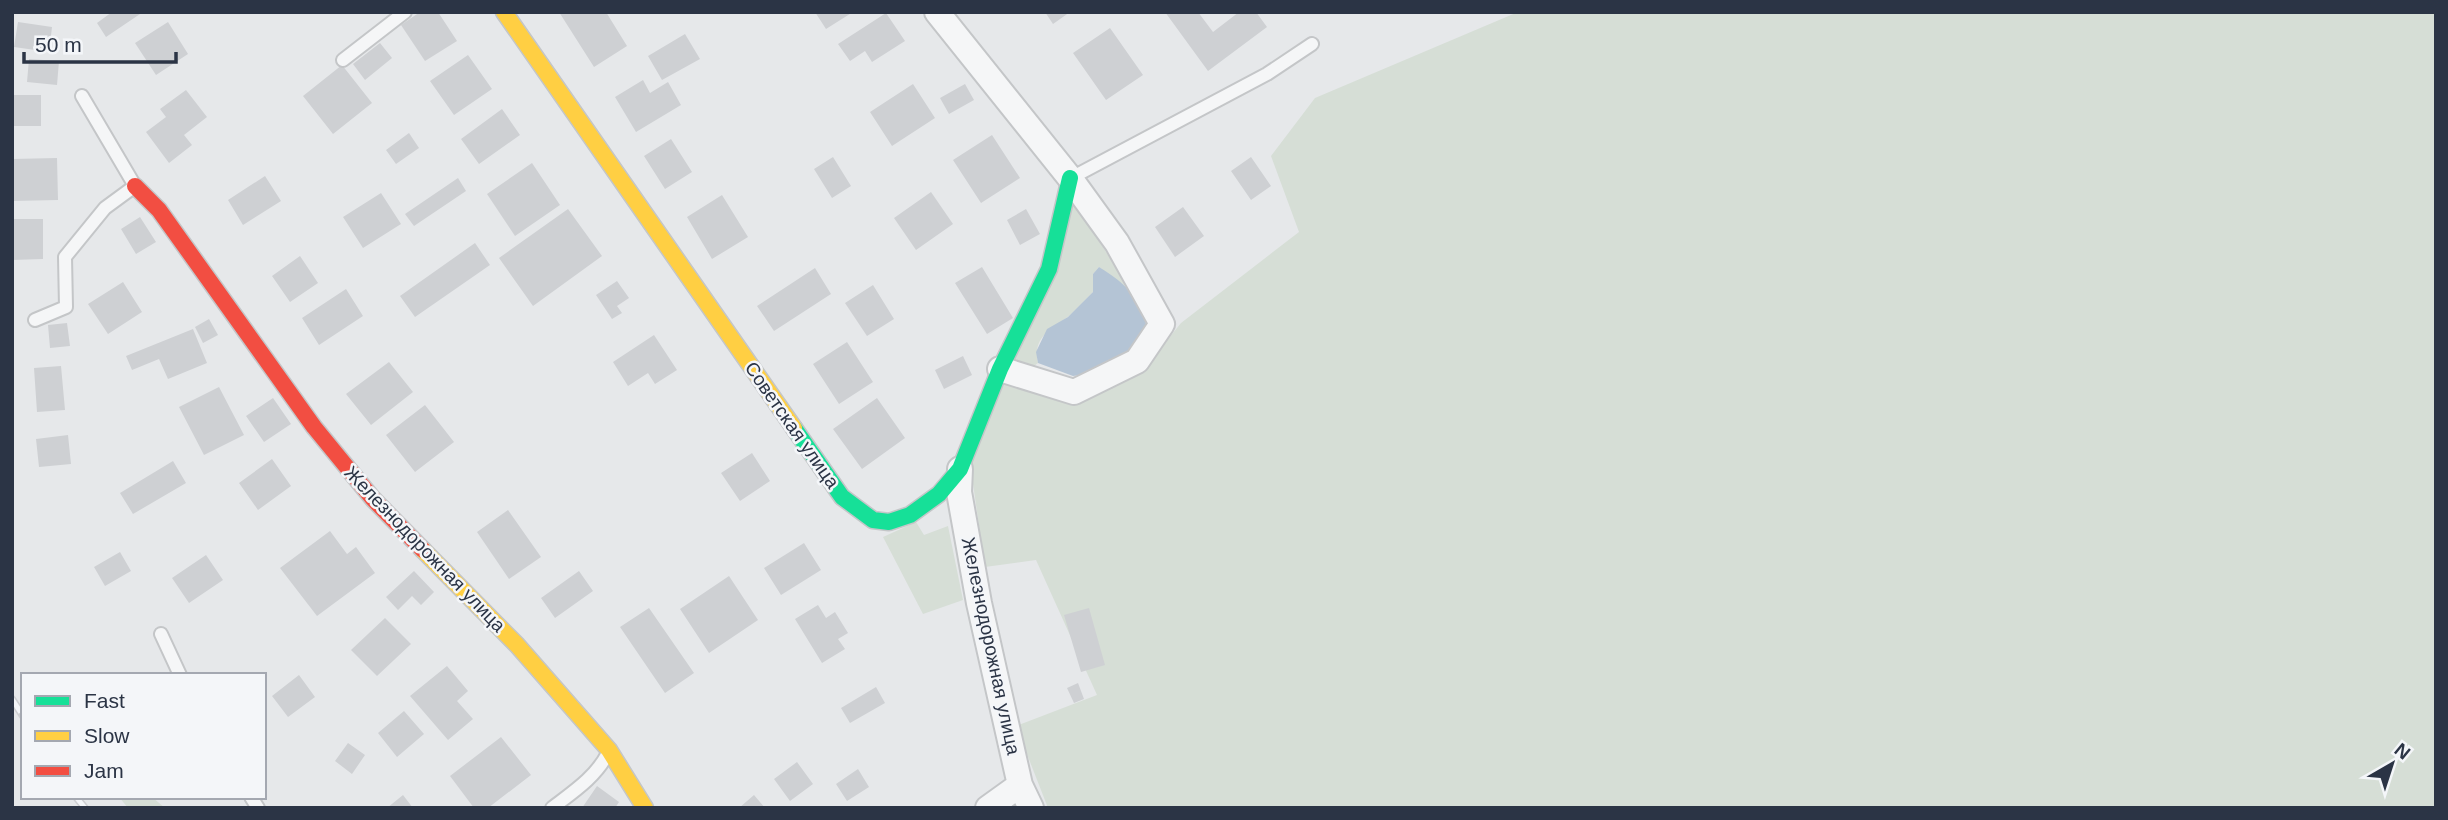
<svg xmlns="http://www.w3.org/2000/svg" width="2448" height="820" font-family="Arial,sans-serif">
<rect width="100%" height="100%" fill="#e6e8ea"/>
<path fill="#d6ded6" d="M1518,12h918v796h-1388l-32,-82 81,-31 -61,-135 -51,7 -15,-104 34,-79 67,21 72,-35 38,-47 118,-91 -28,-76 44,-58z
M1070,195l60,95 -31,-23 -6,7v18c-8,8 -16,17 -24,24 -17,13 -37,20 -31,47l-8,6 -17,-7z
M916,522l8,13 24,-9 15,74 -40,14 -40,-77z
M119,797h33l13,11h-37z"/>
<path fill="#b4c4d5" d="M1099,267c28,17 45,34 49,68l-46,37 -29,4 -35,-13 -2,-11 11,-23 21,-12 25,-25v-18z"/>
<path fill="#ced0d3" d="M112,12h31l-37,25 -9,-14z
M420,12h18l19,29 -32,20 -24,-36z
M559,12h47l21,34 -33,21z
M815,12h38l-27,17z
M1045,12h25l-17,12z
M1165,12h33l15,20 26,-20h17l11,15 -59,44z
M886,13l19,28 -33,21 -7,-11 -15,10 -12,-17z
M18,22l34,5 -3,25 -35,-5z
M168,22l20,32 -32,21 -21,-32z
M1110,28l33,47 -37,25 -33,-47z
M685,34l15,25 -38,21 -14,-24z
M380,43l12,15 -27,22 -12,-16z
M468,55l24,34 -38,26 -24,-34z
M29,59l30,2 -2,24 -30,-3z
M342,65l30,38 -39,31 -30,-38z
M643,80l7,13 18,-11 13,23 -45,27 -21,-35z
M913,84l22,34 -43,28 -22,-34z
M965,84l9,16 -25,14 -9,-16z
M186,90l21,27 -23,18 8,10 -23,18 -23,-31 20,-15 -6,-8z
M12,95h29v31h-29z
M502,109l18,26 -41,29 -18,-25z
M409,133l10,15 -23,16 -10,-14z
M992,135l28,43 -39,25 -28,-43z
M671,139l21,33 -27,17 -21,-33z
M833,157l18,29 -19,12 -18,-29z
M1251,157l20,29 -20,14 -20,-29z
M57,158l1,42 -46,1v-42z
M532,163l28,42 -45,31 -28,-42z
M265,176l16,25 -38,24 -15,-25z
M458,178l8,13 -52,35 -9,-12z
M931,192l22,32 -37,26 -22,-32z
M381,193l20,31 -38,24 -20,-31z
M722,195l26,42 -36,22 -25,-42z
M1183,207l21,29 -29,21 -20,-30z
M568,209l34,47 -69,50 -34,-48z
M1026,209l14,25 -20,11 -13,-25z
M140,217l16,25 -20,12 -15,-25z
M12,219h31v40l-31,1z
M475,243l15,22 -75,52 -15,-21z
M300,256l18,27 -28,19 -18,-26z
M982,267l31,51 -26,16 -32,-51z
M815,268l16,26 -57,37 -17,-25z
M617,281l12,17 -12,8 5,7 -10,6 -16,-24z
M123,282l19,30 -34,22 -20,-30z
M873,285l21,34 -27,17 -22,-33z
M346,289l17,27 -44,29 -17,-27z
M209,319l9,16 -15,8 -8,-16z
M67,323l3,23 -20,2 -2,-23z
M193,329l14,34 -39,16 -9,-20 -27,11 -6,-14z
M654,335l23,35 -22,14 -7,-11 -20,13 -15,-24z
M847,342l26,40 -34,22 -26,-40z
M963,356l9,19 -28,14 -9,-19z
M389,362l24,30 -42,33 -25,-31z
M61,366l4,44 -28,2 -3,-44z
M219,387l25,48 -40,20 -25,-48z
M273,398l18,26 -27,18 -18,-26z
M877,398l28,40 -43,31 -29,-40z
M425,405l29,37 -39,30 -29,-37z
M68,435l3,29 -32,3 -3,-28z
M752,453l18,28 -30,20 -19,-28z
M272,459l19,27 -33,24 -19,-27z
M173,461l13,22 -53,31 -13,-21z
M508,510l33,47 -32,22 -32,-47z
M330,531l17,23 9,-7 19,26 -58,43 -37,-48z
M804,543l17,27 -40,25 -17,-27z
M120,552l11,19 -26,15 -11,-19z
M206,555l17,25 -34,23 -17,-25z
M414,571l20,21 -13,13 -9,-9 -14,14 -12,-13z
M579,571l14,20 -38,27 -14,-20z
M729,576l29,44 -49,33 -29,-44z
M818,605l8,13 9,-6 13,21 -10,6 7,10 -23,14 -27,-44z
M649,608l45,65 -29,20 -45,-66z
M1089,608l16,57 -24,7 -17,-57z
M385,618l26,26 -34,32 -26,-26z
M447,666l21,25 -11,10 16,18 -25,21 -38,-44z
M299,675l16,22 -27,20 -16,-21z
M1078,683l6,16 -10,4 -7,-15z
M876,687l9,16 -35,20 -9,-15z
M404,711l20,23 -27,23 -19,-24z
M501,737l30,38 -43,33h-14l-24,-32z
M348,743l17,12 -13,19 -17,-13z
M797,762l16,22 -23,17 -16,-22z
M858,769l11,18 -22,14 -11,-17z
M597,786l22,16 -4,6h-33z
M403,795l10,13h-26z
M754,795l11,13h-26z"/>
<g fill="none" stroke-linecap="round" stroke-linejoin="round">
<defs>
<path id="lane" d="M343,60l62,-48
M1071,178l196,-104 45,-30
M35,320l31,-13 -1,-50 40,-49 30,-22 -53,-90
M161,634l19,41
M251,797l7,11
M552,808c21,-16 44,-31 56,-55"/>
<path id="street" d="M937,12l133,166 47,65 45,81 -25,37 -63,31 -74,-23
M960,469l-1,23 20,111 41,182 -32,23
M1020,785l11,23"/>
<path id="fast" d="M794,428l48,69 31,23 16,2 21,-7 29,-21 21,-25 40,-100 49,-100 21,-91"/>
<path id="slow" d="M504,12l290,416
M423,550l94,95 92,105 36,58"/>
<path id="jam" d="M135,186l24,24 155,217 59,72 50,51"/>
</defs>
<use href="#lane" stroke="#c4c6c8" stroke-width="16"/>
<use href="#street" stroke="#c4c6c8" stroke-width="28"/>
<use href="#fast" stroke="#c4c6c8" stroke-width="19"/>
<use href="#slow" stroke="#c4c6c8" stroke-width="19"/>
<use href="#jam" stroke="#c4c6c8" stroke-width="19"/>
<use href="#lane" stroke="#f5f6f7" stroke-width="12"/>
<use href="#street" stroke="#f5f6f7" stroke-width="24"/>
<use href="#fast" stroke="#16e098" stroke-width="16"/>
<use href="#slow" stroke="#ffcf43" stroke-width="16"/>
<use href="#jam" stroke="#f24e42" stroke-width="16"/>
<defs>
<path id="rail" d="M12,699l11,17
M76,797l9,11"/>
</defs>
<use href="#rail" stroke="#cecfd2" stroke-width="8"/>
<use href="#rail" stroke="#f4f6f9" stroke-width="5" stroke-dasharray="16" stroke-linecap="butt"/>
</g>
<g text-anchor="middle" dominant-baseline="central" stroke-width="5" stroke-linejoin="round" paint-order="stroke">
<g font-size="19" fill="#2b3445" stroke="#f4f6f9">
<text transform="translate(792 425) rotate(55)">Советская улица</text>
<text transform="translate(425 549) rotate(46)">Железнодорожная улица</text>
<text transform="translate(991 646) rotate(78)">Железнодорожная улица</text>
</g>
</g>
<rect width="2448" height="820" fill="none" stroke="#2b3445" stroke-width="28"/>
<rect x="21" y="673" width="245" height="126" fill="#f4f6f9" stroke="#a4a8b1" stroke-width="2"/>
<rect x="35" y="696" width="35" height="10" fill="#16e098" stroke="#a4a8b1" stroke-width="2"/>
<text x="84" y="708" font-size="21" fill="#2b3445">Fast</text>
<rect x="35" y="731" width="35" height="10" fill="#ffcf43" stroke="#a4a8b1" stroke-width="2"/>
<text x="84" y="743" font-size="21" fill="#2b3445">Slow</text>
<rect x="35" y="766" width="35" height="10" fill="#f24e42" stroke="#a4a8b1" stroke-width="2"/>
<text x="84" y="778" font-size="21" fill="#2b3445">Jam</text>
<g transform="translate(2392 764) rotate(39)" stroke="#f4f6f9" stroke-width="5" paint-order="stroke">
<path d="M0-5L12 26L0 18L-12 26Z" fill="#2b3445"/>
<text y="-10" font-size="19" font-weight="bold" text-anchor="middle" fill="#2b3445">N</text>
</g>
<path d="M24 52v10h152v-10" fill="none" stroke="#2b3445" stroke-width="3.5"/>
<text x="35" y="52" font-size="21" fill="#2b3445" stroke="#f4f6f9" stroke-width="5" paint-order="stroke">50 m</text>
</svg>
